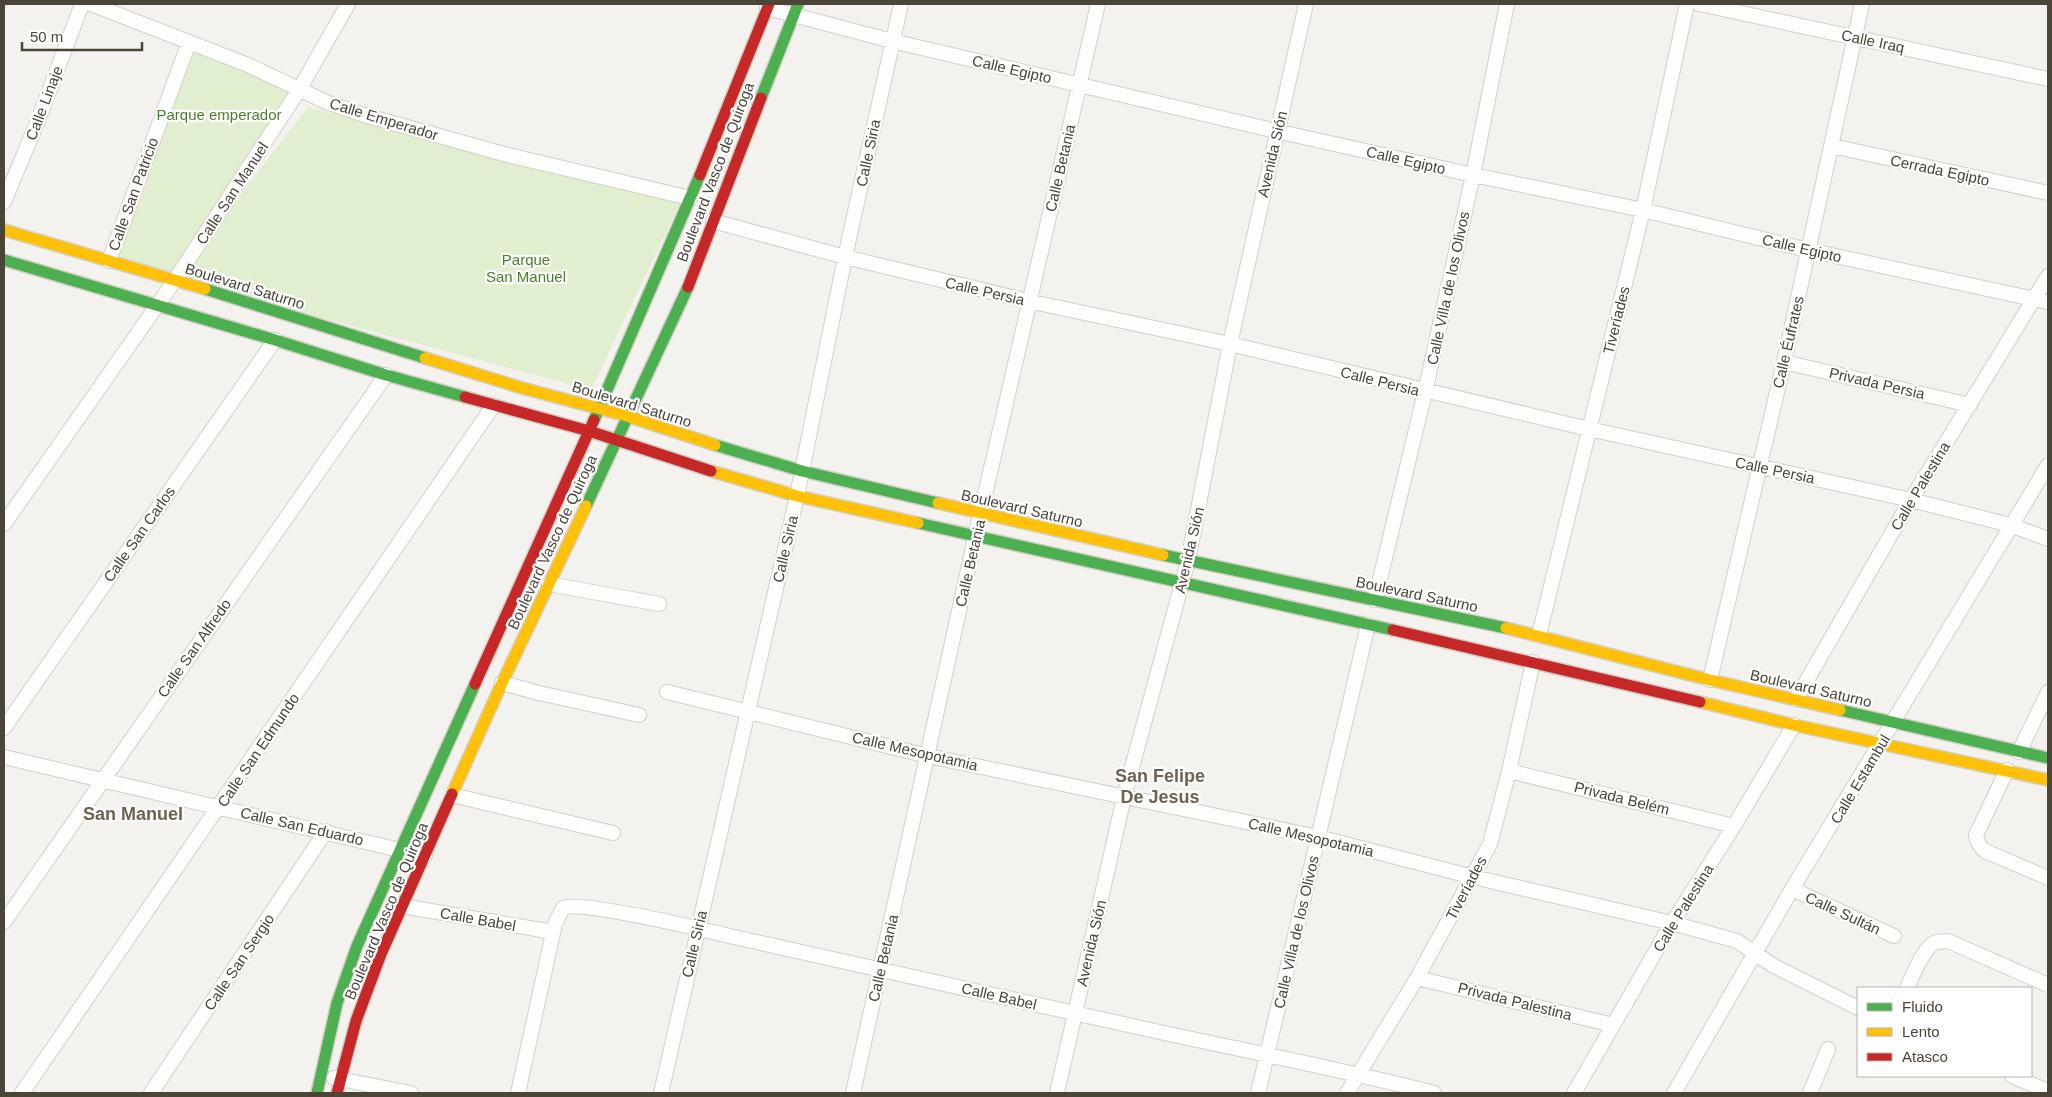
<svg xmlns="http://www.w3.org/2000/svg" width="2052" height="1097" font-family="Helvetica,sans-serif">
<rect width="100%" height="100%" fill="#f4f2ee"/>
<path fill="#e1eecf" d="M189,42l110,48 -119,183 128,-166 373,94 -90,189 -482,-129z"/>
<g fill="none" stroke-linecap="round" stroke-linejoin="round">
<defs>
<path id="street" d="M91,4l157,61 78,37 38,13 140,39 186,44
M1699,4l349,75
M767,8l125,33 384,90 197,44 170,35 165,40 240,52
M1832,146l216,47
M4,202l33,-79 45,-119
M713,221l132,36 183,44 202,43 359,85 322,71 99,25 38,14
M109,261l80,-219
M1784,362l186,43
M4,524l171,-244 124,-190 49,-86
M549,584l110,20
M1375,600l50,-208 48,-217 34,-171
M1539,635l104,-425 44,-206
M1710,680l74,-318 78,-358
M502,683l37,10 100,22
M667,692l261,64 390,81 155,40 199,46 65,18 37,25 84,42
M1796,699l115,-199 137,-224
M4,728l271,-388
M2019,752l29,-60
M4,757l421,99
M2007,770l-31,65c1,7 3,11 9,16l63,27
M1509,771l225,55
M452,795l161,38
M1792,889l102,47
M402,906l151,26
M4,922l382,-547
M1417,978l196,47
M1907,988c6,-12 16,-41 29,-46 3,-1 8,0 12,-1l100,44
M2012,1076l36,15
M334,1078l77,15
M22,1093l471,-687
M151,1093l175,-262
M518,1093l37,-169 8,-16c15,-9 146,23 171,29 131,29 262,59 394,88 102,23 205,42 306,68
M661,1093l136,-597 48,-239 56,-253
M853,1093l122,-555 123,-534
M1057,1093l67,-296 64,-236 42,-217 76,-340
M1258,1093l110,-468
M1347,1093l70,-115 73,-134 19,-73 24,-109
M1574,1093l98,-170 62,-97 60,-101
M1674,1093l118,-204 256,-424
M1810,1093l18,-44"/>
<path id="fast" d="M761,98l37,-94
M4,260l271,80 111,35 79,22
M205,289l220,69
M594,420l106,-245
M715,445l87,26 136,32
M586,506l102,-219
M918,523l475,107
M1163,555l343,73
M1840,710l208,48
M317,1093l20,-90 20,-57 118,-262"/>
<path id="slow" d="M4,230l201,59
M425,358l97,30 105,28 88,29
M711,471l86,25 121,27
M938,503l225,52
M1506,628l204,52 130,30
M1700,702l94,23 254,55
M452,794l50,-111 84,-177"/>
<path id="jam" d="M700,175l69,-171
M688,287l73,-189
M465,397l124,34 122,40
M1393,630l307,72
M475,684l119,-264
M337,1093l19,-72 25,-67 71,-160"/>
</defs>
<use href="#street" stroke="#d2d0cb" stroke-width="16"/>
<use href="#fast" stroke="#d3cfc5" stroke-width="14"/>
<use href="#slow" stroke="#d3cfc5" stroke-width="14"/>
<use href="#jam" stroke="#d3cfc5" stroke-width="14"/>
<use href="#street" stroke="#fdfdfc" stroke-width="14"/>
<use href="#fast" stroke="#4caf50" stroke-width="11"/>
<use href="#slow" stroke="#ffc107" stroke-width="11"/>
<use href="#jam" stroke="#c62828" stroke-width="11"/>
</g>
<g text-anchor="middle" dominant-baseline="central" stroke-width="4.5" stroke-linejoin="round" paint-order="stroke">
<g font-size="15" fill="#4b4439" stroke="#fff">
<text transform="translate(1873 41) rotate(12)">Calle Iraq</text>
<text transform="translate(1012 69) rotate(13)">Calle Egipto</text>
<text transform="translate(44 103) rotate(-69)">Calle Linaje</text>
<text transform="translate(384 119) rotate(17)">Calle Emperador</text>
<text transform="translate(868 153) rotate(-78)">Calle Siria</text>
<text transform="translate(1272 154) rotate(-77)">Avenida Sión</text>
<text transform="translate(1406 160) rotate(13)">Calle Egipto</text>
<text transform="translate(1060 168) rotate(-77)">Calle Betania</text>
<text transform="translate(1940 170) rotate(12)">Cerrada Egipto</text>
<text transform="translate(715 172) rotate(-69)">Boulevard Vasco de Quiroga</text>
<text transform="translate(232 193) rotate(-57)">Calle San Manuel</text>
<text transform="translate(133 194) rotate(-70)">Calle San Patricio</text>
<text transform="translate(1802 248) rotate(13)">Calle Egipto</text>
<text transform="translate(245 286) rotate(17)">Boulevard Saturno</text>
<text transform="translate(1448 288) rotate(-78)">Calle Villa de los Olivos</text>
<text transform="translate(985 291) rotate(13)">Calle Persia</text>
<text transform="translate(1616 320) rotate(-76)">Tiveríades</text>
<text transform="translate(1788 342) rotate(-77)">Calle Éufrates</text>
<text transform="translate(1380 381) rotate(14)">Calle Persia</text>
<text transform="translate(1877 383) rotate(13)">Privada Persia</text>
<text transform="translate(632 404) rotate(17)">Boulevard Saturno</text>
<text transform="translate(1775 470) rotate(12)">Calle Persia</text>
<text transform="translate(1920 486) rotate(-59)">Calle Palestina</text>
<text transform="translate(1022 508) rotate(13)">Boulevard Saturno</text>
<text transform="translate(139 534) rotate(-55)">Calle San Carlos</text>
<text transform="translate(552 542) rotate(-65)">Boulevard Vasco de Quiroga</text>
<text transform="translate(785 549) rotate(-77)">Calle Siria</text>
<text transform="translate(1189 550) rotate(-77)">Avenida Sión</text>
<text transform="translate(970 563) rotate(-77)">Calle Betania</text>
<text transform="translate(1417 594) rotate(12)">Boulevard Saturno</text>
<text transform="translate(194 648) rotate(-55)">Calle San Alfredo</text>
<text transform="translate(1811 688) rotate(13)">Boulevard Saturno</text>
<text transform="translate(258 750) rotate(-56)">Calle San Edmundo</text>
<text transform="translate(915 751) rotate(13)">Calle Mesopotamia</text>
<text transform="translate(1860 779) rotate(-59)">Calle Estambul</text>
<text transform="translate(1622 798) rotate(14)">Privada Belém</text>
<text transform="translate(302 826) rotate(13)">Calle San Eduardo</text>
<text transform="translate(1311 837) rotate(13)">Calle Mesopotamia</text>
<text transform="translate(1466 888) rotate(-62)">Tiveríades</text>
<text transform="translate(1683 908) rotate(-58)">Calle Palestina</text>
<text transform="translate(386 911) rotate(-67)">Boulevard Vasco de Quiroga</text>
<text transform="translate(1843 913) rotate(25)">Calle Sultán</text>
<text transform="translate(478 919) rotate(10)">Calle Babel</text>
<text transform="translate(1296 932) rotate(-77)">Calle Villa de los Olivos</text>
<text transform="translate(1091 943) rotate(-77)">Avenida Sión</text>
<text transform="translate(694 944) rotate(-77)">Calle Siria</text>
<text transform="translate(883 958) rotate(-77)">Calle Betania</text>
<text transform="translate(239 962) rotate(-56)">Calle San Sergio</text>
<text transform="translate(999 996) rotate(13)">Calle Babel</text>
<text transform="translate(1515 1001) rotate(14)">Privada Palestina</text>
</g>
<g font-size="15" fill="#4a7f2a" stroke="#fff">
<text x="219" y="114">Parque emperador</text>
<text x="526" y="259">Parque<tspan x="526" dy="17">San Manuel</tspan></text>
</g>
<g font-size="18" font-weight="bold" fill="#6e6250" stroke="#fff">
<text x="1160" y="776">San Felipe<tspan x="1160" dy="21">De Jesus</tspan></text>
<text x="133" y="814">San Manuel</text>
</g>
</g>
<rect width="2052" height="1097" fill="none" stroke="#4b4439" stroke-width="10"/>
<rect x="1857" y="987" width="175" height="90" fill="#ffffff" stroke="#b7b4b0"/>
<rect x="1867" y="1003" width="25" height="8" fill="#4caf50" stroke="#b7b4b0"/>
<text x="1902" y="1012" font-size="15" fill="#4b4439">Fluido</text>
<rect x="1867" y="1028" width="25" height="8" fill="#ffc107" stroke="#b7b4b0"/>
<text x="1902" y="1037" font-size="15" fill="#4b4439">Lento</text>
<rect x="1867" y="1053" width="25" height="8" fill="#c62828" stroke="#b7b4b0"/>
<text x="1902" y="1062" font-size="15" fill="#4b4439">Atasco</text>
<path d="M22 42v8h120v-8" fill="none" stroke="#4b4439" stroke-width="2.5"/>
<text x="30" y="42" font-size="15" fill="#4b4439" stroke="#ffffff" stroke-width="4" paint-order="stroke">50 m</text>
</svg>
